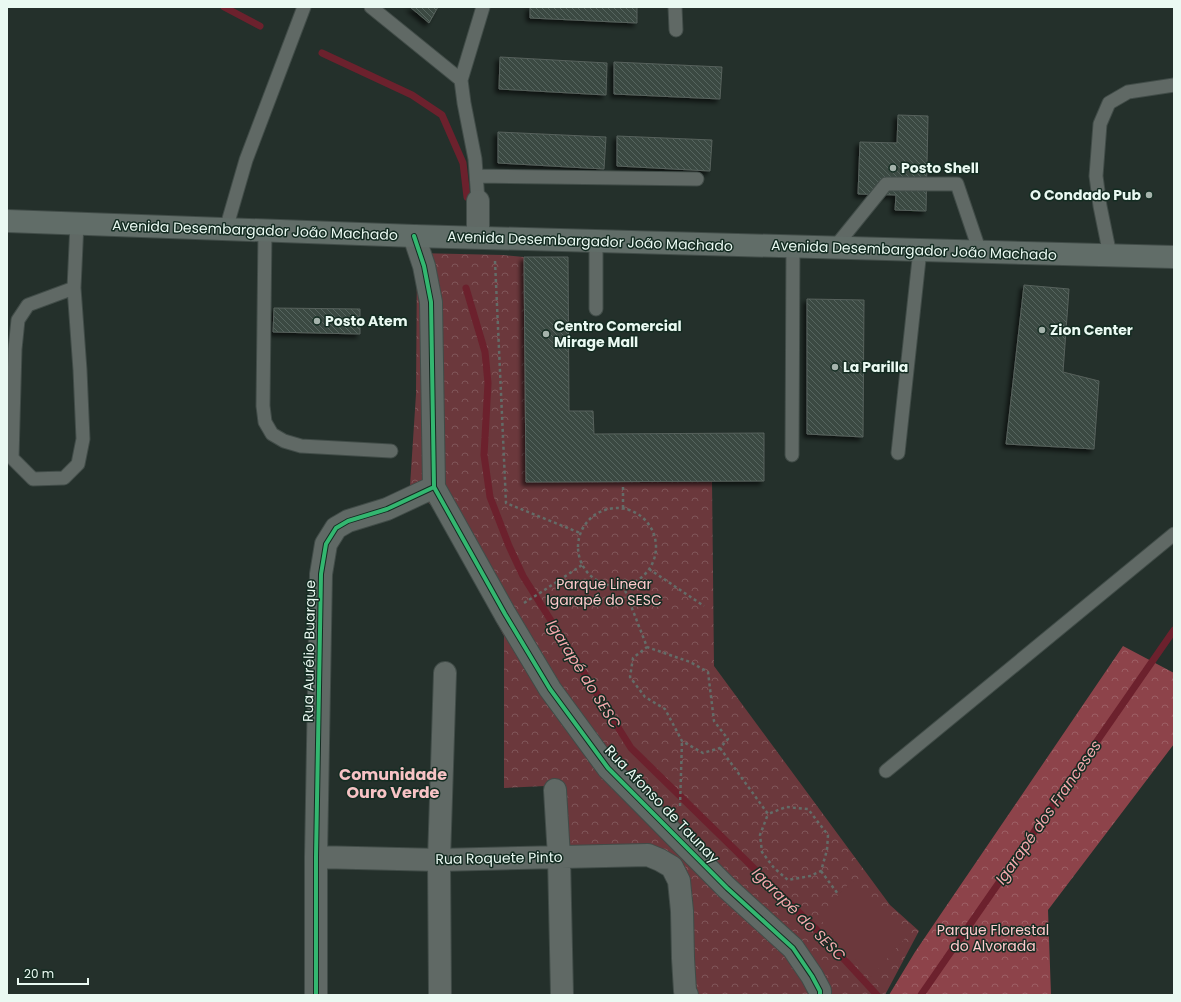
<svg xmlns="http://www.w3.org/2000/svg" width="1181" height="1002" font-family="Poppins,sans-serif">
<defs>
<pattern id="forest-crowns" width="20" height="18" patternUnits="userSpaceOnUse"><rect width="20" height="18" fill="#8d434a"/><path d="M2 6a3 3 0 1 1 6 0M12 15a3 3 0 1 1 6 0" fill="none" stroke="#9d5f65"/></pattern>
<pattern id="park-crowns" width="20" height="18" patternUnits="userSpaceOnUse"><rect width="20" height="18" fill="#6b383c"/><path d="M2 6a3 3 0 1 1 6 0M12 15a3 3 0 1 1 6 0" fill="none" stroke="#805659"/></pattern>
<pattern id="building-back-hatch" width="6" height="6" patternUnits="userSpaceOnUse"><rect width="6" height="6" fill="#3a4a43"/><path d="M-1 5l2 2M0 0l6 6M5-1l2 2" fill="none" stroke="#57655f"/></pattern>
<filter id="shadow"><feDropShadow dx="-3.5" dy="3.5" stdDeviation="2" flood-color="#0009"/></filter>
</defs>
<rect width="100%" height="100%" fill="#24302b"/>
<path fill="url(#forest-crowns)" d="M1123,646l51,27v71l-126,166 3,85h-162l26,-43z"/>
<path fill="url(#park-crowns)" d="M417,253l86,2 21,2 2,225 186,-1 2,185 176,239 29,26 -34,64h-209l-6,-113 -8,-19 -111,-13 -6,-64 -41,2v-152l-70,-128 -24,-22 6,-92z"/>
<path fill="#6b383c" d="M852,880l55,56 -36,41 -53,-60z"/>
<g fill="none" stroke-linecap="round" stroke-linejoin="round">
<path stroke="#6c212d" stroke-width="7" d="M224,7l36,19
M322,53l90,42 30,20 21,48 4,34
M466,288l19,64 3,31 -4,72 6,42 19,49 14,30 108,172 186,182 60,65
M921,995l253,-365"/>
</g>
<path fill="url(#building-back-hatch)" stroke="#57615c" filter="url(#shadow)" d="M410,7h28l-9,16z
M530,7h107v16l-107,-5z
M500,57l107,6 -1,32 -107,-6z
M614,62l108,5 -2,32 -106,-5z
M898,115l30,1 -2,95 -31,-1 1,-15 -38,-1 2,-52 37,1z
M498,132l108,5 -2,32 -106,-6z
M617,136l95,4 -2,31 -93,-5z
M524,257h44l1,154h24l1,23 170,-1v48l-238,1z
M1024,285l45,4 -6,83 36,9 -5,68 -88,-5z
M807,299l57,1 -1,137 -56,-3z
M274,308l86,1v25l-87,-2z"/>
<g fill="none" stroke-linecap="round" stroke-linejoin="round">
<defs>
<path id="lane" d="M371,7l90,73
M675,7l1,23
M477,176l220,3
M478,201l-3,-42 -11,-56 -3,-23 22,-73
M226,229l20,-69 58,-153
M265,230l-2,176 2,16 7,12 12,7 17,5 90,5
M835,247l51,-63h71l23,68
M1110,255l-10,-49 -4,-30 4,-52 9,-21 19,-11 46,-7
M74,288l-46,17 -10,15 -3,29 -3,109 21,21 31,-1 14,-14 5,-25 -3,-69 -6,-82 3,-65
M596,309v-68
M898,453l22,-203
M792,455l1,-209
M886,771l288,-237"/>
<path id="street" d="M414,236l10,30 7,36 3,185 71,127 45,75 58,79 119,120 66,60 19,28 8,15v4
M478,237v-36
M555,790l4,67 3,138
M316,857l123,3 209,-5 12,5 12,7 7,14 3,30 1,47 2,33 2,4
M316,995v-138l5,-283 5,-30 10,-16 12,-7 39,-12 47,-22
M440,995l-1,-135 6,-187"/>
<path id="secondary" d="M7,221l407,15 760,21"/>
</defs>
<use href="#lane" stroke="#414c48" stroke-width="15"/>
<use href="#street" stroke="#414c48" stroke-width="24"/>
<use href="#secondary" stroke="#414c48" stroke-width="24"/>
<path stroke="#636c68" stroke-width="2.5" stroke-dasharray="3 3" stroke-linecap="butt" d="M495,261l11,242 74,30
M623,508v-21
M578 547a39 39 0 1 1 78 0a39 39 0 1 1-78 0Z
M649,569l55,37
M623,585l24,62 43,15 18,10 6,49 14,18 -8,9 -17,5 -21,-12 -17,-32 -20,-12 -15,-20 3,-19 14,-11
M524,603l19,-12 39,-26
M720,748l48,66 -8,21 2,17 12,16 14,12 22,-4 11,-5 6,-21 1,-15 -20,-26 -22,-2 -18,7
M680,806l2,-65
M821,871l17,23"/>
<use href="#lane" stroke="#606965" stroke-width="13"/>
<use href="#street" stroke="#606965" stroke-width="22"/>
<use href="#secondary" stroke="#616d68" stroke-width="22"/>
<defs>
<path id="cycleway" d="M414,236l10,30 7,36 3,185 71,127 45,75 58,79 119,120 66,60 19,28 8,15v4
M316,995v-138l5,-283 5,-30 10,-16 12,-7 39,-12 47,-22"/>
</defs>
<use href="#cycleway" stroke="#142c22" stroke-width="6"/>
<use href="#cycleway" stroke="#33b770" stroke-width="4"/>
</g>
<g fill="#a5b3ac" stroke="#142c22" stroke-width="1.5">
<circle cx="893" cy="168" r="4"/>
<circle cx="1149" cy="195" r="4"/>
<circle cx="317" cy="321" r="4"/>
<circle cx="1042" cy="330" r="4"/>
<circle cx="546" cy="334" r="4"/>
<circle cx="835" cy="367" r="4"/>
</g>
<g text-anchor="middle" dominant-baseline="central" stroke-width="3" stroke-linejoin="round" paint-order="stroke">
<g font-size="14" font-weight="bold" fill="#eaf9f2" stroke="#142c22" text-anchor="start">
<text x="901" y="168">Posto Shell</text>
<text x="1141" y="195" text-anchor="end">O Condado Pub</text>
<text x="325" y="321">Posto Atem</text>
<text x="554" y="326">Centro Comercial<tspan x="554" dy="16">Mirage Mall</tspan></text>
<text x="1050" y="330">Zion Center</text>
<text x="843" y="367">La Parilla</text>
</g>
<g font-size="14" fill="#eaf9f2" stroke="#142c22">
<text transform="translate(255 230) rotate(2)">Avenida Desembargador João Machado</text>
<text transform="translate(590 241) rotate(2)">Avenida Desembargador João Machado</text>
<text transform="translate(914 250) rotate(2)">Avenida Desembargador João Machado</text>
<text transform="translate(309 651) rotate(-89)">Rua Aurélio Buarque</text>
<text transform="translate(662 804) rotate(46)">Rua Afonso de Taunay</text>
<text transform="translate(499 858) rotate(-1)">Rua Roquete Pinto</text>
</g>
<g font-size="14" fill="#fecacc" stroke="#142c22">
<text x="604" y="584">Parque Linear<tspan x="604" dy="16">Igarapé do SESC</tspan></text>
<text x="993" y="930">Parque Florestal<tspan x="993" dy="16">do Alvorada</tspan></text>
</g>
<g font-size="15" font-style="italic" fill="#f2a8ac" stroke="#142c22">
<text transform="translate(584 674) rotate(58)">Igarapé do SESC</text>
<text transform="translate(1048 812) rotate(-55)">Igarapé dos Franceses</text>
<text transform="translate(799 914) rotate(45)">Igarapé do SESC</text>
</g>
<g font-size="16" font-weight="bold" fill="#f7c3c5" stroke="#142c22">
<text x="393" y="774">Comunidade<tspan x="393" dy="18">Ouro Verde</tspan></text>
</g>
</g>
<rect width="1181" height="1002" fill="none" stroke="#eaf9f2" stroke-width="16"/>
<path d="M18 978v6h70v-6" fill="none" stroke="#eaf9f2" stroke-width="2"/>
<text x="24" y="978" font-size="12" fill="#eaf9f2" stroke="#142c22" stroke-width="3" paint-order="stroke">20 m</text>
</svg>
